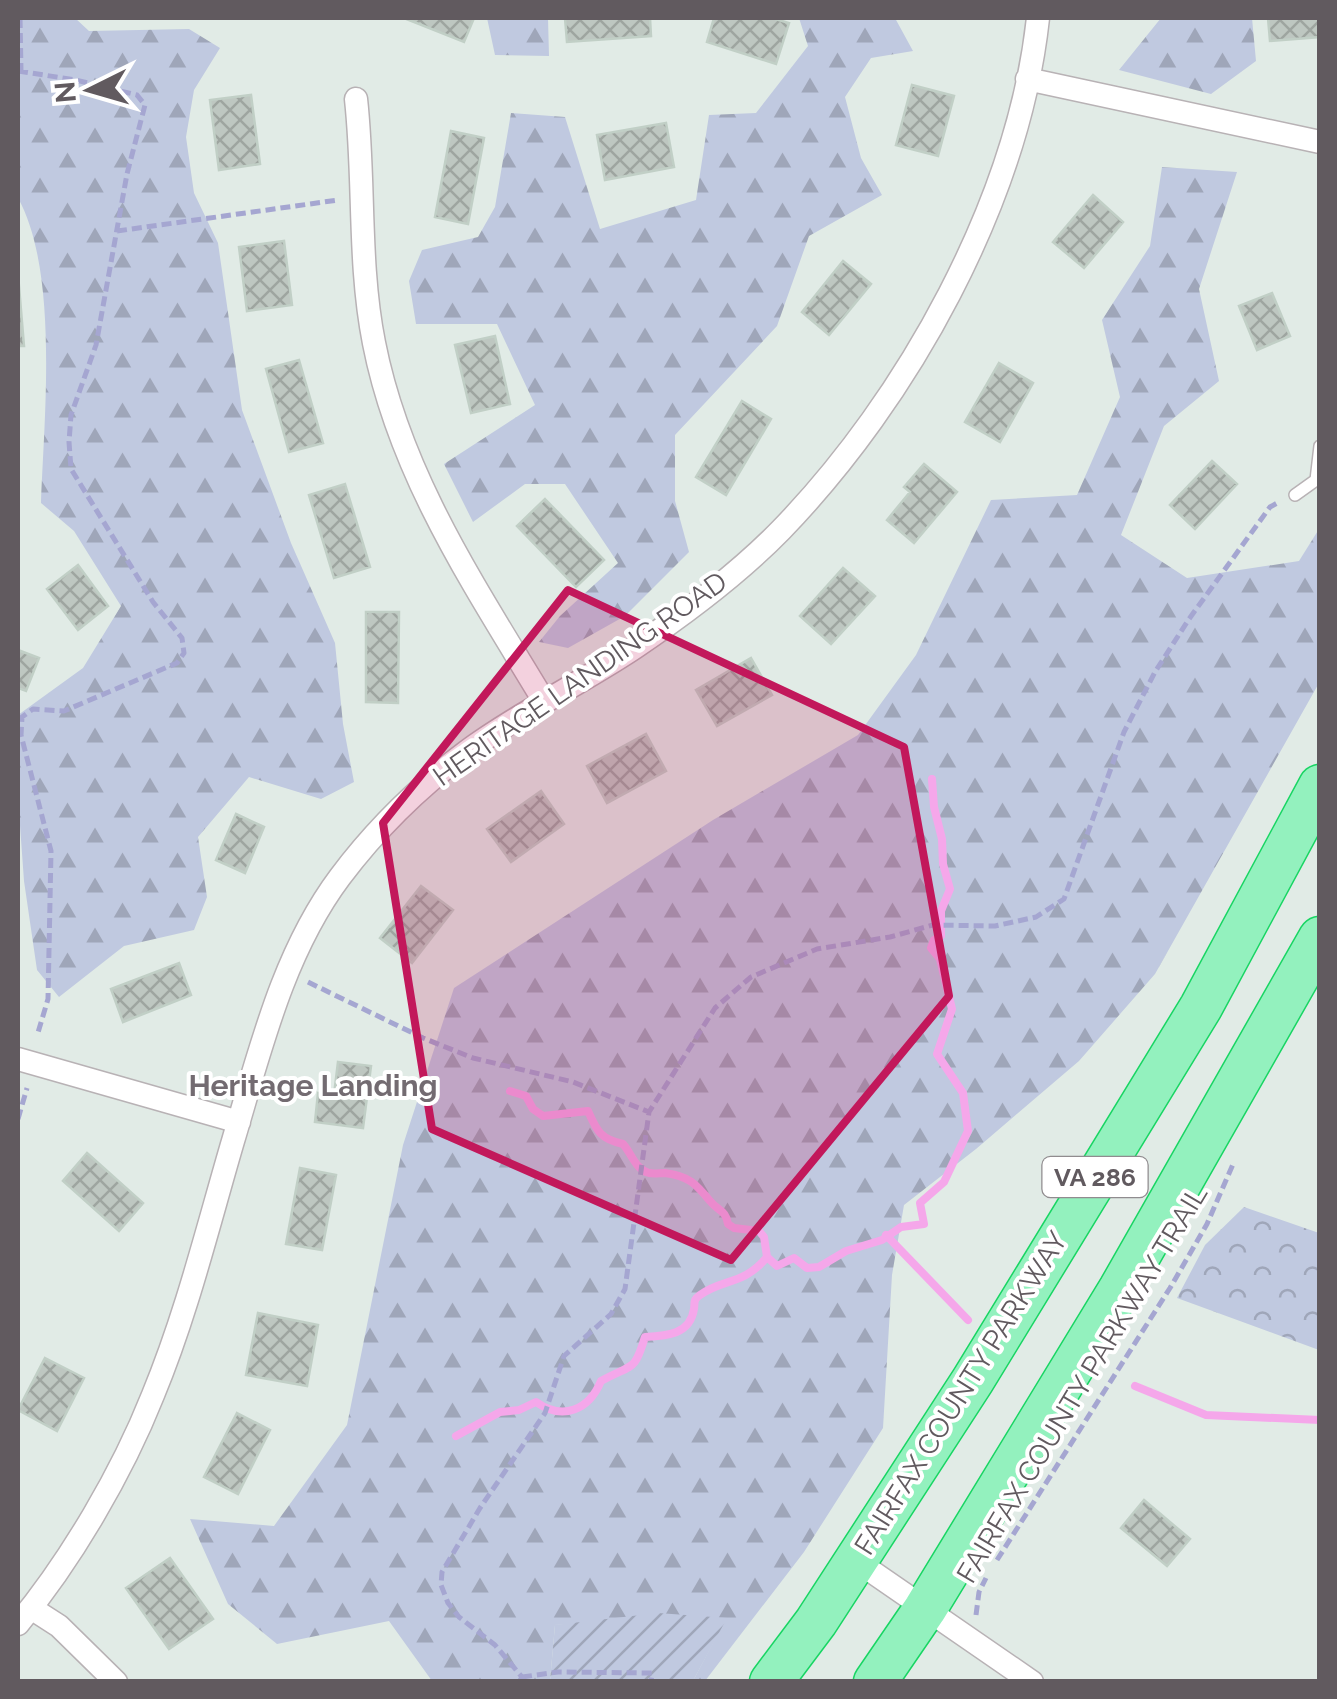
<svg xmlns="http://www.w3.org/2000/svg" width="1337" height="1699" font-family="Raleway,sans-serif">
<defs>
<pattern id="forest-firs" width="22" height="20" patternUnits="userSpaceOnUse" patternTransform="scale(2.5)"><rect width="22" height="20" fill="#c0c9e0"/><path d="M5 1l3.5 6h-7zM16 11l3.5 6h-7z" fill="#9fa6b9"/></pattern>
<pattern id="park-crowns" width="20" height="18" patternUnits="userSpaceOnUse" patternTransform="scale(2.5)"><rect width="20" height="18" fill="#c0c9e0"/><path d="M2 6a3 3 0 1 1 6 0M12 15a3 3 0 1 1 6 0" fill="none" stroke="#9fa6b9"/></pattern>
<pattern id="garden-furrows" width="10" height="10" patternUnits="userSpaceOnUse" patternTransform="scale(2.5)"><rect width="10" height="10" fill="#c0c9e0"/><path d="M-1 1l2-2M0 10L10 0M9 11l2-2" fill="none" stroke="#9fa6b9"/></pattern>
<pattern id="building-cross-hatch" width="8" height="8" patternUnits="userSpaceOnUse" patternTransform="scale(2.5)"><rect width="8" height="8" fill="#bec7c1"/><path d="M0 0l8 8M0 8l8-8" fill="none" stroke="#9ea5a0"/></pattern>
</defs>
<rect width="100%" height="100%" fill="#e1ebe6"/>
<path fill="url(#forest-firs)" d="M18,18h57l14,13 100,-2 31,19 -26,42 -8,47 8,56 24,50 24,167 49,133 44,100 8,81 11,58 -33,17 -72,-22 -51,60 9,60 -13,33 -70,16 -65,51 -22,-27 -13,-89 -6,-83v-83l65,-47 38,-62 -47,-75 -33,-28c3,-85 18,-231 -23,-305z
M487,18h61l1,38 -54,-1z
M799,18h96l18,33 -42,7 -26,39 16,61 21,37 -73,41 -32,90 -102,109v66l14,51 -64,64 -57,32 -29,-6 21,-26 58,-53 -53,-79h-40l-52,38 -29,-58 91,-59 -38,-81h-81l-7,-43 13,-31 56,-13 17,-30 16,-94 54,4 35,112 96,-29 13,-85 47,-2 52,-67z
M1161,18h91l4,43 -45,33 -92,-24z
M1162,167l75,5 -38,117 20,92 -55,45 -43,109 66,43 112,-17 20,-32v154l-164,291 -76,87 -103,88 -72,56 -12,70 -9,153 -79,124 -99,129h-12l33,-63 -171,7 -5,56h-118l-43,-60 -112,23 -49,-40 -38,-85 84,7 73,-101 56,-280 51,-157 259,-168 145,-85 58,-80 75,-155 86,-5 43,-98 -18,-77 48,-74z"/>
<path fill="url(#park-crowns)" d="M1244,1207l75,26v117l-142,-52 28,-53z"/>
<path fill="url(#garden-furrows)" d="M658,1613l69,5 -34,63h-143l5,-56z"/>
<g fill="none" stroke-linecap="round" stroke-linejoin="round">
<path stroke="#f5a7ea" stroke-width="8" d="M510,1091l16,5 7,13 10,7 45,-5c9,20 12,28 35,33 9,10 12,25 26,29 5,1 11,0 16,0 24,3 31,11 45,28 8,10 16,9 18,23l6,4 25,3 5,6 3,20 10,9 17,-8 13,10 12,-1 27,-16 36,-11 19,-13 23,-3 -4,-21 24,-21 24,-51 -5,-38 -26,-39 15,-45 -12,-50 -9,-11 3,-8 7,-4v-25l9,-22 -7,-25 -1,-25 -8,-32 -2,-28
M886,1235l82,85
M1135,1386l71,29 114,5
M456,1436l44,-24 19,-2 17,-8c27,19 53,8 65,-21 32,-18 33,-8 44,-44 21,-1 45,-2 49,-28 1,-7 -1,-9 6,-14 23,-17 43,-9 67,-38"/>
</g>
<path fill="url(#building-cross-hatch)" stroke="#c1cfc6" stroke-width="2.5" d="M404,18h70l-10,24z
M565,18h85l1,18 -84,6z
M714,18h58l17,5 -13,41 -69,-22z
M1268,18h52v19l-50,4z
M912,85l42,11 -16,60 -42,-11z
M251,95l9,69 -41,6 -9,-70z
M666,123l8,44 -69,13 -8,-45z
M451,131l33,7 -16,86 -33,-7z
M1093,195l30,27 -39,46 -31,-26z
M284,241l8,64 -45,6 -8,-64z
M843,261l28,23 -42,51 -27,-23z
M18,274l6,72h-6z
M1272,293l18,43 -33,14 -18,-44z
M495,336l15,68 -39,9 -16,-68z
M299,360l24,83 -34,9 -23,-83z
M999,363l34,20 -33,59 -35,-20z
M742,401l29,18 -45,76 -30,-18z
M1212,461l25,23 -42,45 -25,-24z
M924,464l33,28 -43,51 -27,-23 23,-28 -6,-5z
M345,484l25,83 -36,11 -25,-83z
M545,499l59,61 -28,27 -59,-61z
M78,565l30,41 -30,24 -31,-41z
M843,568l32,28 -44,48 -31,-28z
M366,612h33l-1,91 -32,-1z
M18,650l21,8 -13,33 -8,-3z
M751,658l21,37 -55,31 -21,-36z
M646,734l20,37 -59,32 -20,-37z
M541,791l23,33 -53,38 -24,-33z
M236,814l28,13 -19,46 -29,-13z
M421,886l32,24 -41,53 -32,-25z
M179,963l12,32 -68,27 -12,-33z
M338,1062l33,4 -8,62 -48,-6 3,-29 16,2z
M87,1153l56,50 -24,28 -56,-50z
M300,1168l36,7 -14,75 -36,-6z
M258,1313l60,12 -11,61 -61,-11z
M45,1358l39,20 -27,53 -39,-21z
M237,1413l33,17 -32,64 -34,-17z
M1144,1500l46,39 -23,27 -46,-38z
M170,1558l43,61 -44,30 -43,-61z"/>
<g fill="none" stroke-linecap="round" stroke-linejoin="round">
<defs>
<path id="lane" d="M1295,495l21,-15 4,-34"/>
<path id="street" d="M1027,79l293,63
M356,99c9,81 2,164 18,244 26,133 102,245 170,358
M18,1059l221,63
M855,1560l177,122
M31,1608l28,18 57,56
M18,1624c53,-64 104,-151 135,-229 34,-82 55,-169 80,-254 27,-90 50,-188 107,-264 36,-48 79,-90 126,-125 53,-39 114,-68 168,-104 52,-35 103,-73 147,-118 127,-131 237,-329 257,-512"/>
<path id="highway" d="M771,1682l45,-60 157,-242 228,-373 119,-221
M875,1682l50,-73 195,-320 200,-351"/>
</defs>
<use href="#lane" stroke="#b8b2b5" stroke-width="14"/>
<use href="#street" stroke="#b8b2b5" stroke-width="25"/>
<use href="#highway" stroke="#18d563" stroke-width="45"/>
<path stroke="#a5a6d1" stroke-width="5" stroke-dasharray="10 5" stroke-linecap="butt" d="M20,18l1,53
M18,71l58,9 61,15 8,10 -18,69 -31,171 -25,70 -2,27 2,27 82,133 29,36 2,15 -7,10 -113,48 -31,-2 -11,8 -1,18 30,116 -3,148 -11,37
M117,231l221,-31
M308,982l115,56 50,20 100,24 76,30
M18,1119l9,-31
M997,1560l173,-272 37,-64 27,-62
M976,1615l3,-23 7,-14
M522,1677l36,-5 94,1 -1,9
M519,1682l3,-5 -27,-32 -36,-28 -11,-14 -7,-18 1,-13 38,-64 65,-95 19,-57 47,-42 14,-25 24,-177 66,-104 36,-31 66,-28 73,-12 43,-12 62,1 41,-9 28,-18 60,-167 31,-60 34,-53 81,-112 9,-5"/>
<use href="#lane" stroke="#fff" stroke-width="11"/>
<use href="#street" stroke="#fff" stroke-width="22"/>
<use href="#highway" stroke="#93f1be" stroke-width="42"/>
</g>
<path fill="#c2185b" fill-opacity="0.2" stroke="#c2185b" stroke-width="8" stroke-linejoin="round" d="M568,590l336,157 45,249 -218,264 -299,-131 -49,-306z"/>
<g text-anchor="middle" dominant-baseline="central" stroke-width="8" stroke-linejoin="round" paint-order="stroke">
<rect fill="#fff" stroke="#908c8f" stroke-width="2.5" x="1042.5" y="1157" width="105" height="40" rx="8"/>
<g font-size="25" font-weight="bold" fill="#615a5f">
<text x="1095" y="1177">VA 286</text>
</g>
<g font-size="28" fill="#615a5f" stroke="#fff">
<text transform="translate(580 679) rotate(-35)">HERITAGE LANDING ROAD</text>
<text transform="translate(1082 1384) rotate(-59)">FAIRFAX COUNTY PARKWAY TRAIL</text>
<text transform="translate(961 1393) rotate(-58)">FAIRFAX COUNTY PARKWAY</text>
</g>
<g font-size="30" font-weight="bold" fill="#736b71" stroke="#fff">
<text x="313" y="1085">Heritage Landing</text>
</g>
</g>
<rect width="1337" height="1699" fill="none" stroke="#615a5f" stroke-width="40"/>
<g transform="translate(90 90) rotate(265)" stroke="#ffffff" stroke-width="8" paint-order="stroke">
<path d="M0-8L18 38L0 25L-18 38Z" fill="#615a5f"/>
<text y="-15" font-size="28" font-weight="bold" text-anchor="middle" fill="#615a5f">N</text>
</g>
</svg>
